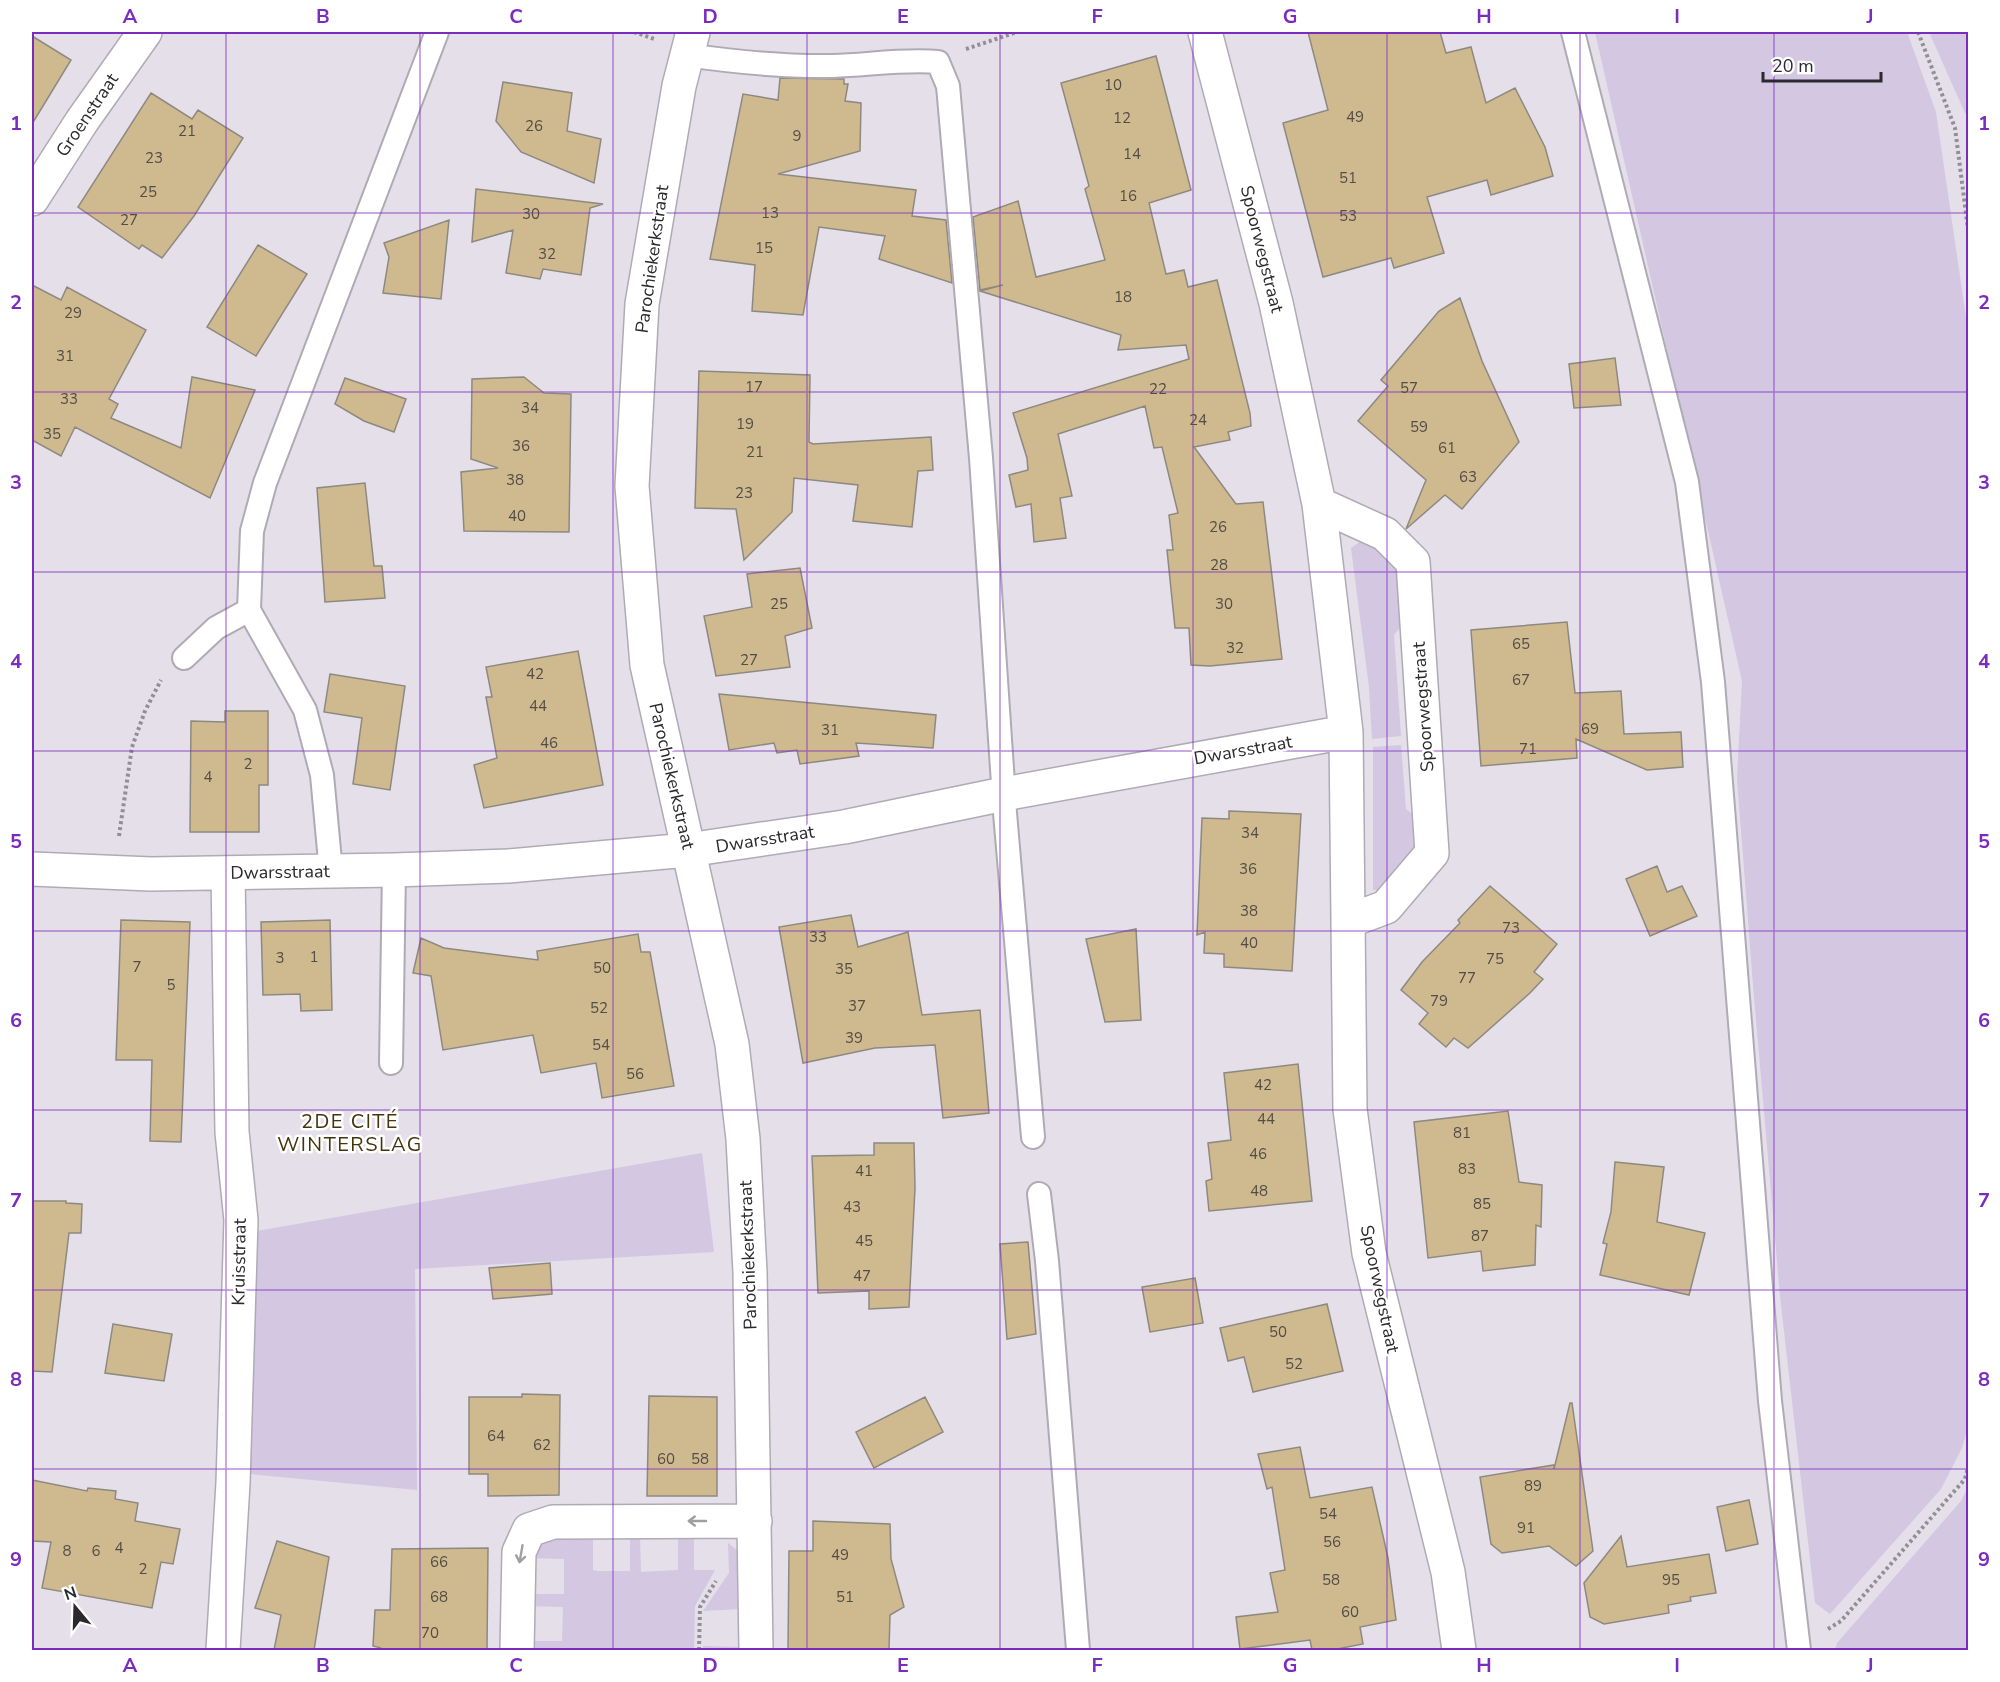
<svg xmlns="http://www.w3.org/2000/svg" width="2000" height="1682" font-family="'Nunito Sans',sans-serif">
<rect width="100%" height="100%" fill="#e4dfe9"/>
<path fill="#d3c7e2" d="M1595,32h312l29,80 32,219v1096l-6,21 -21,41 -111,125 -15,-11 -35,-307 -27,-311 -16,-206 5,-98z
M1929,32h39v81h-3z
M1361,541h14l22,18 9,61 -12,15 7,101 -29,3 -3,-52 -18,-139z
M1401,745l5,64 15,12 -2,25 -39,44h-7v-143z
M702,1153l12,99 -299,17 2,221 -167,-16 1,-242z
M1968,1487v163h-133l2,-7 124,-142z
M553,1534l40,3v33l5,1h32v-35h10l1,36 37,-2v-34h16v34h21l-20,36 -1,44h-166l-1,-9h35l1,-34 -35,-1v-12h36v-35l-36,-1 9,-16z
M728,1543l10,8 2,58 -37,2 26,-38z
M703,1646l36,1v3h-36z"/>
<path fill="#cfba8f" stroke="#8e8980" stroke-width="1.5" d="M1308,32h132l6,21 25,-6 15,56 29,-15 30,59 8,29 -62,19 -4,-15 -60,17 17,56 -50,15 -3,-10 -68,19 -40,-154 45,-13z
M32,36l39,24 -39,64z
M1156,56l35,134 -42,13 17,71 18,-4 4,17 29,-7 33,133 1,13 -23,6 2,8 -36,7 42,57 27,-2 19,157 -72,7 -19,-1 -2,-37h-14l-8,-78h6l-4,-35 9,-2 -16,-66 -8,1 -9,-42 -87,28 14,62 -12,2 6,40 -32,4 -3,-38 -15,3 -7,-32 19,-5 -1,-12 -14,-45 176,-54 -3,-14 -68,5 3,-15 -141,-44 23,-6 -23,5 -7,-73 45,-16 18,76 69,-17 -20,-71 4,-3 -28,-103z
M780,78l64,1v5h4l-3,17 16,2 -1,48 -82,23 138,16 -4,26 34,4 6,63 -73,-24 6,-23 -66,-9 -16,88 -51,-4 3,-46 -45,-6 33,-165 35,6z
M503,82l69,11 -5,38 34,8 -7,44 -73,-31 -25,-31z
M151,93l41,26 6,-9 45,28 -49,78 -32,42 -20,-13 -3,4 -61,-42z
M476,189l127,15 -13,4 -9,67 -38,-6 -3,10 -34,-6 7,-43 -41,12z
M449,220l-8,79 -58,-6 6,-36 -5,-14z
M258,245l49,29 -51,82 -49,-29z
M32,285l29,15 6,-13 79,43 -37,69 9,5 -7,14 70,30 11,-71 63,13 -45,108 -135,-71 -14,29 -29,-16z
M1460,298l22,63 37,81 -57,67 -17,-14 -39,34 20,-49 -68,-59 30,-35 -7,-6 58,-69z
M1615,358l6,47 -47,3 -5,-44z
M699,371l111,4 -1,67 4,2 118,-7 2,33 -15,1 -6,56 -59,-6 5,-36 -64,-7 -2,34 -48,48 -8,-51 -41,-1z
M524,377l20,16 27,1 -2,138 -105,-1 -3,-59 37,-4 -27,-9 1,-80z
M345,378l61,21 -12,33 -30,-11 -29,-17z
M365,483l9,83h8l3,32 -60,4 -8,-114z
M800,568l12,60 -27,8 5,31 -74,9 -12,-60 48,-9 -5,-33z
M1567,622l8,71 46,-2 3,43 57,-2 2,35 -36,3 -71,-31 1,19 -96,8 -10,-136z
M578,651l25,134 -119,23 -10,-43 23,-7 -11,-61h6l-6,-30z
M330,674l75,12 -15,104 -37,-6 9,-66 -38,-6z
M719,694l217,21 -3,33 -77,-5 3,13 -59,8 -3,-14 -20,3 -3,-10 -45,7z
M225,711h43v74h-9v47h-69l1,-111 34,1z
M1229,811l72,3 -9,157 -68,-4v-13l-20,-1 1,-21 -8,3 5,-117 27,1z
M1657,866l10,26 15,-6 15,30 -47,20 -24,-57z
M1490,886l67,58 -23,28 9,7 -13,14 -62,55 -14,-10 -8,9 -27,-23 9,-11 -27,-23 21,-28 38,-39 -2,-3z
M851,915l7,32 50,-15 14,83 58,-5 9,103 -46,5 -8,-73 -60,3 -72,15 -24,-136z
M121,920l69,2 -9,220 -31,-1 2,-81h-36z
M330,920l2,90 -31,1 -1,-17 -37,1 -2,-73z
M1136,929l5,91 -36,2 -19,-83z
M638,934l3,18h9l24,134 -72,12 -6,-35 -55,10 -8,-38 -90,15 -12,-74 -18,-3 8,-35 23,10 94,12 -1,-9z
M1298,1064l14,137 -103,10 -3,-30 6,-2 -4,-36 23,-3 -7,-67z
M1508,1111l11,71 23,3 -1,42 -5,-2 -1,40 -52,6 -2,-20 -53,7 -14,-136z
M874,1143h40l1,45 -6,119 -40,2v-18l-51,2 -6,-137 62,-1z
M1615,1162l49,5 -7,55 48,11 -16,62 -89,-20 7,-31 -4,-1 8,-31z
M32,1201h34v2l16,1 -1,29h-12l-17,139 -20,-1z
M1028,1242l8,92 -29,5 -7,-95z
M550,1263l2,31 -59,5 -4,-31z
M1195,1278l8,45 -53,9 -8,-45z
M1327,1304l16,67 -90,21 -9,-35 -16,4 -8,-33z
M113,1324l59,10 -8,47 -59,-8z
M522,1394l38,1 -1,100 -71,1v-22h-19v-77h53z
M649,1396l68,1v99h-70z
M925,1397l18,35 -69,36 -18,-36z
M1570,1403h2l21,148 -17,15 -27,-20 -47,7 -11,-9 -11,-67 74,-12v4z
M1300,1447l10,51 62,-11 16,71 8,62 -36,7 3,17 -31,6h-20l-2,-10 -70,9 -4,-32 42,-5 -8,-39 15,-3 -13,-83 -5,2 -9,-35z
M32,1480l55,11 1,-3 28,3 -1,8 23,4 -3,18 45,8 -7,35 -12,-2 -9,46 -110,-20 9,-46 -19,-1z
M1749,1500l9,44 -32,7 -9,-44z
M813,1521l77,3 1,35 13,48 -14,8 -1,35h-101l1,-99h24z
M1621,1536l6,31 82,-13 7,39 -26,4 1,4 -23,4 1,8 -65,11 -14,-7 -6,-34z
M277,1541l52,16 -15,93h-40l7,-35 -26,-7z
M488,1548l-1,102h-106v-2l-8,-2 2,-36h15l2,-61z"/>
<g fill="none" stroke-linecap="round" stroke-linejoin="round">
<defs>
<path id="lane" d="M1573,32l114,450 26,200 57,719 29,249
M687,55c48,7 97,12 146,11 35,-1 70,-7 105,-4l10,24 33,372 24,355 28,324
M184,658l32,-30 33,-18
M331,872l-9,-97 -17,-65 -56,-100 3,-79 13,-48 172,-451
M391,1063l3,-193
M1039,1194l8,67 31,389"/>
<path id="street" d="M693,32l-14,54 -37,218 -10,182 15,179 85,379 11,95 7,133 6,378
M1205,32l71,271 43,201 27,228 4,377 19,144 79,319 11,78
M32,199l50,-78 63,-89
M1319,504l66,30 28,28 19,291 -46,54 -37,14
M32,869l119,5 243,-4 114,-4 180,-16 156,-23 160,-33 342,-62
M223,1650l10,-167 8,-263 -9,-88 -4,-259
M517,1650l2,-98 10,-22 24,-8 202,-1"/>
</defs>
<use href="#lane" stroke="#afabb5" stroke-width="26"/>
<use href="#street" stroke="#afabb5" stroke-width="36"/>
<path stroke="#928e95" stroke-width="4" stroke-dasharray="3 3" stroke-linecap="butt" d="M634,32l20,7
M1918,32l37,96 13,101
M966,49l51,-17
M119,836l13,-89 13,-36 16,-31
M1828,1629l13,-8 124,-142 3,-11
M699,1650l1,-43 16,-26"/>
<use href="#lane" stroke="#fff" stroke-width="22"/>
<use href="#street" stroke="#fff" stroke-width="33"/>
</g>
<defs><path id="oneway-shaft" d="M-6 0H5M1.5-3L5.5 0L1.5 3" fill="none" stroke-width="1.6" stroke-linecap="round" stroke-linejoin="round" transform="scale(1.5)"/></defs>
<g stroke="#a09fa0">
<use href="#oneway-shaft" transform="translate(697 1521) rotate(180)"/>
<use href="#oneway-shaft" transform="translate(521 1554) rotate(100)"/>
</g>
<path fill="none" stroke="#7b2cbf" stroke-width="1.5" stroke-opacity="0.55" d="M226,32v1618M420,32v1618M613,32v1618M807,32v1618M1000,32v1618M1193,32v1618M1387,32v1618M1580,32v1618M1774,32v1618M32,213h1936M32,392h1936M32,572h1936M32,751h1936M32,931h1936M32,1110h1936M32,1290h1936M32,1469h1936"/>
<g text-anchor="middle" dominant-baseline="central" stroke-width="5" stroke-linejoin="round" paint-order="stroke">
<g font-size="15" fill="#544d46">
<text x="1113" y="85">10</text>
<text x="1355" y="117">49</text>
<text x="1122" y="118">12</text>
<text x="534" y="126">26</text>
<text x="187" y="131">21</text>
<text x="797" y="136">9</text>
<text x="1132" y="154">14</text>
<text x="154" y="158">23</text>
<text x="1348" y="178">51</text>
<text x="148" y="192">25</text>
<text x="1128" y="196">16</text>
<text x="770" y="213">13</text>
<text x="531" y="214">30</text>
<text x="1348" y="216">53</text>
<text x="129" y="220">27</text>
<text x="764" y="248">15</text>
<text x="547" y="254">32</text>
<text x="1123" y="297">18</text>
<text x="73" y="313">29</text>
<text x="65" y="356">31</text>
<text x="754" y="387">17</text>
<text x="1409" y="388">57</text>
<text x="1158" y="389">22</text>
<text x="69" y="399">33</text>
<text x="530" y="408">34</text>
<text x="1198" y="420">24</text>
<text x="745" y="424">19</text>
<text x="1419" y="427">59</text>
<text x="52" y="434">35</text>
<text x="521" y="446">36</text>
<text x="1447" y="448">61</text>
<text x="755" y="452">21</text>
<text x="1468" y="477">63</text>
<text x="515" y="480">38</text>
<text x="744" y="493">23</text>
<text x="517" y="516">40</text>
<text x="1218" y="527">26</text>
<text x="1219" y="565">28</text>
<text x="779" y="604">25</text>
<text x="1224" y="604">30</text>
<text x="1521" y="644">65</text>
<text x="1235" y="648">32</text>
<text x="749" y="660">27</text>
<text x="535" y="674">42</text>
<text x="1521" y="680">67</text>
<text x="538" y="706">44</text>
<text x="1590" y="729">69</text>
<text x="830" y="730">31</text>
<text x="549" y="743">46</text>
<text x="1528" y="749">71</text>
<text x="248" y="764">2</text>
<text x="208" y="777">4</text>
<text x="1250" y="833">34</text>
<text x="1248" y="869">36</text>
<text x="1249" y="911">38</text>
<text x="1511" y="928">73</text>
<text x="818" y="937">33</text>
<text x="1249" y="943">40</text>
<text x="314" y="957">1</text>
<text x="280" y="958">3</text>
<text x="1495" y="959">75</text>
<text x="137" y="967">7</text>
<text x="602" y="968">50</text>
<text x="844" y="969">35</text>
<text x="1467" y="978">77</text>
<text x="171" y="985">5</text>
<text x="1439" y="1001">79</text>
<text x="857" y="1006">37</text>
<text x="599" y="1008">52</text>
<text x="854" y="1038">39</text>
<text x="601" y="1045">54</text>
<text x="635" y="1074">56</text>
<text x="1263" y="1085">42</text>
<text x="1266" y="1119">44</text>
<text x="1462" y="1133">81</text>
<text x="1258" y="1154">46</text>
<text x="1467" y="1169">83</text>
<text x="864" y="1171">41</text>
<text x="1259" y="1191">48</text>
<text x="1482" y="1204">85</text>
<text x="852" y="1207">43</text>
<text x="1480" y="1236">87</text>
<text x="864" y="1241">45</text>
<text x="862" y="1276">47</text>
<text x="1278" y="1332">50</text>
<text x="1294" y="1364">52</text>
<text x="496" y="1436">64</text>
<text x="542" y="1445">62</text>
<text x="666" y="1459">60</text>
<text x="700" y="1459">58</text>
<text x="1533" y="1486">89</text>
<text x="1328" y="1514">54</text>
<text x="1526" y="1528">91</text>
<text x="1332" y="1542">56</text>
<text x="119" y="1548">4</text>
<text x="67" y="1551">8</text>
<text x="96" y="1551">6</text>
<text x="840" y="1555">49</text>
<text x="439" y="1562">66</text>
<text x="143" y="1569">2</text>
<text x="1331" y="1580">58</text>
<text x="1671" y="1580">95</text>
<text x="439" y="1597">68</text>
<text x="845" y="1597">51</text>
<text x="1350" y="1612">60</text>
<text x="430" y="1633">70</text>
</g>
<g font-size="18" fill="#2b292d" stroke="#fff">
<text transform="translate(87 115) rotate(-56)">Groenstraat</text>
<text transform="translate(1262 249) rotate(76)">Spoorwegstraat</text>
<text transform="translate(652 259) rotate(-82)">Parochiekerkstraat</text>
<text transform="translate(1423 707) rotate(-94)">Spoorwegstraat</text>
<text transform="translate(1243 750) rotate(-10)">Dwarsstraat</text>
<text transform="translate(672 776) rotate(77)">Parochiekerkstraat</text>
<text transform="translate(765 839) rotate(-9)">Dwarsstraat</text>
<text transform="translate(280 872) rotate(-1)">Dwarsstraat</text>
<text transform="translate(748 1255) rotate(-92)">Parochiekerkstraat</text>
<text transform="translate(239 1262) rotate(-89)">Kruisstraat</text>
<text transform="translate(1380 1289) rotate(78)">Spoorwegstraat</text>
</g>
<g font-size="20" letter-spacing="1.5" fill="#45340b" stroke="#fff">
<text x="350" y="1121">2DE CITÉ<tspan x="350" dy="23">WINTERSLAG</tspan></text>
</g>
</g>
<rect width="2000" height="1682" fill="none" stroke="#ffffff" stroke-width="66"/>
<g transform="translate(75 1607) rotate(341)" stroke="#ffffff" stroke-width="4.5" paint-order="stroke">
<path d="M0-4.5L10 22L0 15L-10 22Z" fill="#2b292d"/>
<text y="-9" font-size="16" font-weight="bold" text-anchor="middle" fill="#2b292d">N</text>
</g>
<path d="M1763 72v9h118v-9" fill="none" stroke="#2b292d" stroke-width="3"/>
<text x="1772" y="72" font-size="18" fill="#2b292d" stroke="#ffffff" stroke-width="4.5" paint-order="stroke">20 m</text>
<rect x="33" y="33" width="1934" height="1616" fill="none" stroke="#7b2cbf" stroke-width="2"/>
<g font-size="20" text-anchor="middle" font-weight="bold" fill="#7b2cbf">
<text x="130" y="23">A</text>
<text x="323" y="23">B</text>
<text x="516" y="23">C</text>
<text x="710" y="23">D</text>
<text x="903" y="23">E</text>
<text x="1097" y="23">F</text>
<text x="1290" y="23">G</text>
<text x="1484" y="23">H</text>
<text x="1677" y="23">I</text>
<text x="1870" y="23">J</text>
<text x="16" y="130">1</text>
<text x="1984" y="130">1</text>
<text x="16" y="309">2</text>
<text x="1984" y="309">2</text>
<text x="16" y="489">3</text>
<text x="1984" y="489">3</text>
<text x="16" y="668">4</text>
<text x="1984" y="668">4</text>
<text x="16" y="848">5</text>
<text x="1984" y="848">5</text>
<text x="16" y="1027">6</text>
<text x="1984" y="1027">6</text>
<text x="16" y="1207">7</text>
<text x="1984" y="1207">7</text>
<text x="16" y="1386">8</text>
<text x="1984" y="1386">8</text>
<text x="16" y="1566">9</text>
<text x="1984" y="1566">9</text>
<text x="130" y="1672">A</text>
<text x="323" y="1672">B</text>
<text x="516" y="1672">C</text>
<text x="710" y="1672">D</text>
<text x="903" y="1672">E</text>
<text x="1097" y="1672">F</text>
<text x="1290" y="1672">G</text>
<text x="1484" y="1672">H</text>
<text x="1677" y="1672">I</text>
<text x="1870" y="1672">J</text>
</g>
</svg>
